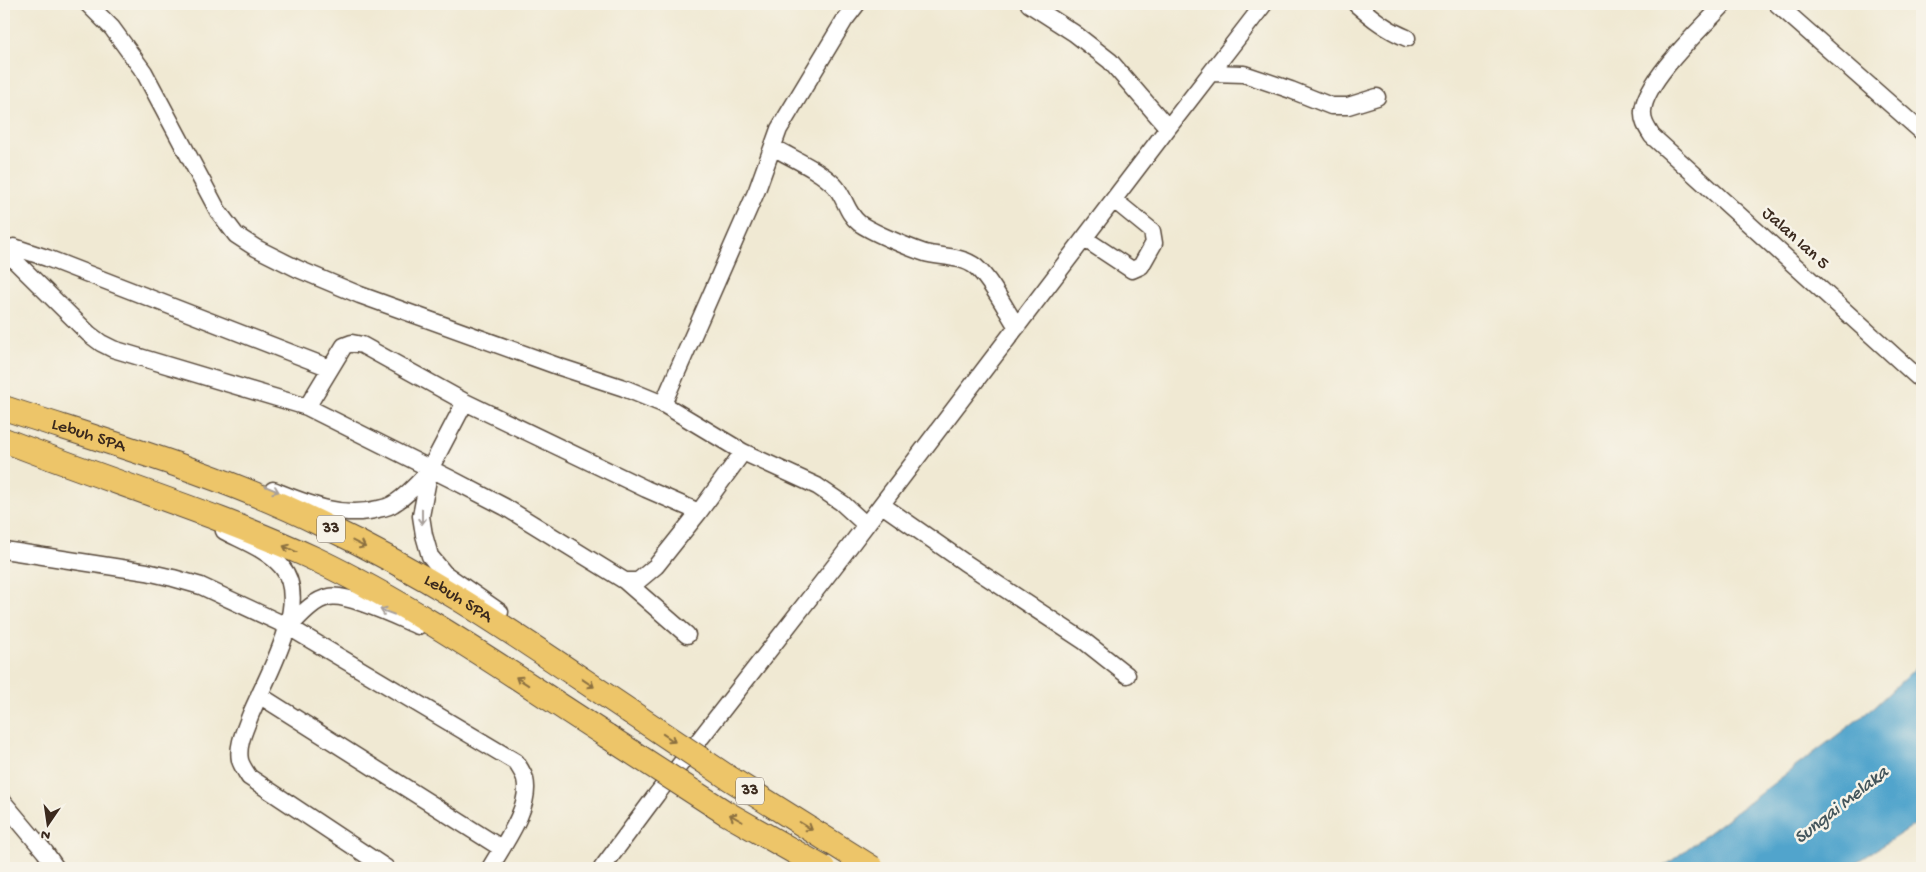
<svg xmlns="http://www.w3.org/2000/svg" width="1926" height="872" font-family="'Gochi Hand',sans-serif">
<rect width="100%" height="100%" fill="#f7f3e8"/>
<filter id="ink" filterUnits="userSpaceOnUse"><feTurbulence type="fractalNoise" baseFrequency=".02" numOctaves="2"/><feDisplacementMap in="SourceGraphic" scale="10" xChannelSelector="R" yChannelSelector="G"/><feConvolveMatrix kernelMatrix="1 2 1 2 8 2 1 2 1" color-interpolation-filters="sRGB"/></filter>
<filter id="wash" filterUnits="userSpaceOnUse"><feTurbulence type="fractalNoise" baseFrequency=".0096" numOctaves="4" result="noise"/><feDisplacementMap in="SourceGraphic" scale="20" xChannelSelector="R" yChannelSelector="G"/><feGaussianBlur stdDeviation="1.12" result="paint"/><feColorMatrix in="noise" values="0 0 0 0 0 0 0 0 0 0 0 0 0 0 0 0 0 1.4 0 .05"/><feComposite in="paint" operator="in"/></filter>
<g filter="url(#wash)">
<rect width="100%" height="100%" fill="#f0e9d3"/>
<path fill="#51a4cc" stroke="#466775" d="M1922,662v158l-75,48h-185l211,-160z"/>
</g>
<g filter="url(#ink)">
<g fill="none" stroke-linecap="round" stroke-linejoin="round">
<defs>
<path id="minor" d="M88,4l24,24 32,44 74,139 18,24 20,13 42,21 62,26 200,72 64,21 39,16 80,48 74,34 25,17 24,22
M1029,4l45,29 36,28 58,67
M1356,4c16,14 31,26 51,34
M1724,4c-21,23 -79,76 -81,107 -1,10 4,17 9,25l270,245
M1777,4l145,128
M1211,73l33,1 47,16 40,16h17l29,-9
M773,147c20,12 45,22 61,38 11,11 12,28 25,38 12,9 51,25 66,30 16,4 38,3 51,14 15,13 30,43 41,60
M1085,239l47,31 9,-4 13,-23 -2,-12 -38,-31
M330,368l-283,-110 -33,-11 -3,3 -1,6 79,78 12,9 12,6 194,58 146,73 52,27 120,74 62,54
M465,402l-35,67 -9,47 3,19 6,21 14,17 56,39
M663,404l94,-214 22,-61 65,-108 13,-17
M307,407l37,-61 8,-3 10,2 103,57 181,87 53,23
M273,490c33,13 69,29 105,19 5,-1 11,-2 15,-5 15,-9 26,-22 37,-34
M882,505l82,57 120,79 43,34
M224,531c19,10 44,19 58,36 30,36 -17,112 -32,149 -5,14 -13,29 -10,44 1,5 6,12 9,17l137,91
M4,550l143,22 26,6 28,8 88,41 227,135c3,5 8,12 9,17 7,28 -22,66 -35,89
M625,581h13l18,-15 43,-54 44,-60
M289,627c11,-11 24,-27 40,-30 19,-4 70,21 89,29
M259,695l242,153
M4,803l41,49 11,16
M602,868l55,-74 180,-231 331,-435 96,-124"/>
<g id="highway">
<path id="s1" d="M4,408c106,35 219,67 319,117 46,22 92,47 136,74 57,35 113,74 170,112"/>
<path d="M4,440c104,41 212,73 313,120 102,49 195,115 290,176"/>
</g>
</defs>
<use href="#minor" stroke="#564739" stroke-width="19"/>
<use href="#highway" stroke="#564739" stroke-width="26"/>
<use href="#minor" stroke="#fff" stroke-width="16"/>
<use href="#highway" stroke="#edc569" stroke-width="24"/>
<defs>
<path id="highway-bridge" d="M629,711l97,65 146,92
M607,736l119,77 97,55"/>
</defs>
<use href="#highway-bridge" stroke="#564739" stroke-width="26" stroke-linecap="butt"/>
<use href="#highway-bridge" stroke="#edc569" stroke-width="24"/>
</g>
<defs><path id="oneway-shaft" d="M-6 0H5M1.5-3L5.5 0L1.5 3" fill="none" stroke-width="1.6" stroke-linecap="round" stroke-linejoin="round" transform="scale(1.25)"/></defs>
<g stroke="#a79f9a">
<use href="#oneway-shaft" transform="translate(272 489) rotate(22)"/>
<use href="#oneway-shaft" transform="translate(422 517) rotate(90)"/>
<use href="#oneway-shaft" transform="translate(387 612) rotate(-159)"/>
</g>
<g stroke="#8b7040">
<use href="#oneway-shaft" transform="translate(359 544) rotate(27)"/>
<use href="#oneway-shaft" transform="translate(290 549) rotate(-156)"/>
<use href="#oneway-shaft" transform="translate(522 681) rotate(-147)"/>
<use href="#oneway-shaft" transform="translate(588 683) rotate(34)"/>
<use href="#oneway-shaft" transform="translate(669 738) rotate(34)"/>
<use href="#oneway-shaft" transform="translate(736 818) rotate(-150)"/>
<use href="#oneway-shaft" transform="translate(806 826) rotate(32)"/>
</g>
</g>
<g text-anchor="middle" dominant-baseline="central" stroke-width="5" stroke-linejoin="round" paint-order="stroke">
<g fill="#f7f3e8" stroke="#73665b" stroke-width="1">
<rect x="317" y="515.5" width="28" height="27" rx="4"/>
<rect x="736" y="777.5" width="28" height="27" rx="4"/>
</g>
<g font-size="16" font-weight="bold" fill="#3b2a1e">
<text x="331" y="529">33</text>
<text x="750" y="791">33</text>
</g>
<g font-size="18" fill="#3b2a1e" stroke="#f7f3e8">
<text transform="translate(1795 239) rotate(42)">Jalan Ian 5</text>
<text stroke="none"><textPath href="#s1" startOffset="89">Lebuh SPA</textPath></text>
<text stroke="none"><textPath href="#s1" startOffset="494">Lebuh SPA</textPath></text>
</g>
<g font-size="19" font-style="italic" fill="#43555b" stroke="#f7f3e8">
<text transform="translate(1842 806) rotate(-38)">Sungai Melaka</text>
</g>
</g>
<rect width="1926" height="872" fill="none" stroke="#f7f3e8" stroke-width="20"/>
<g transform="translate(48 824) rotate(193)" stroke="#f7f3e8" stroke-width="4" paint-order="stroke">
<path d="M0-4L9 19L0 12L-9 19Z" fill="#3b2a1e"/>
<text y="-8" font-size="14" font-weight="bold" text-anchor="middle" fill="#3b2a1e">N</text>
</g>
</svg>
